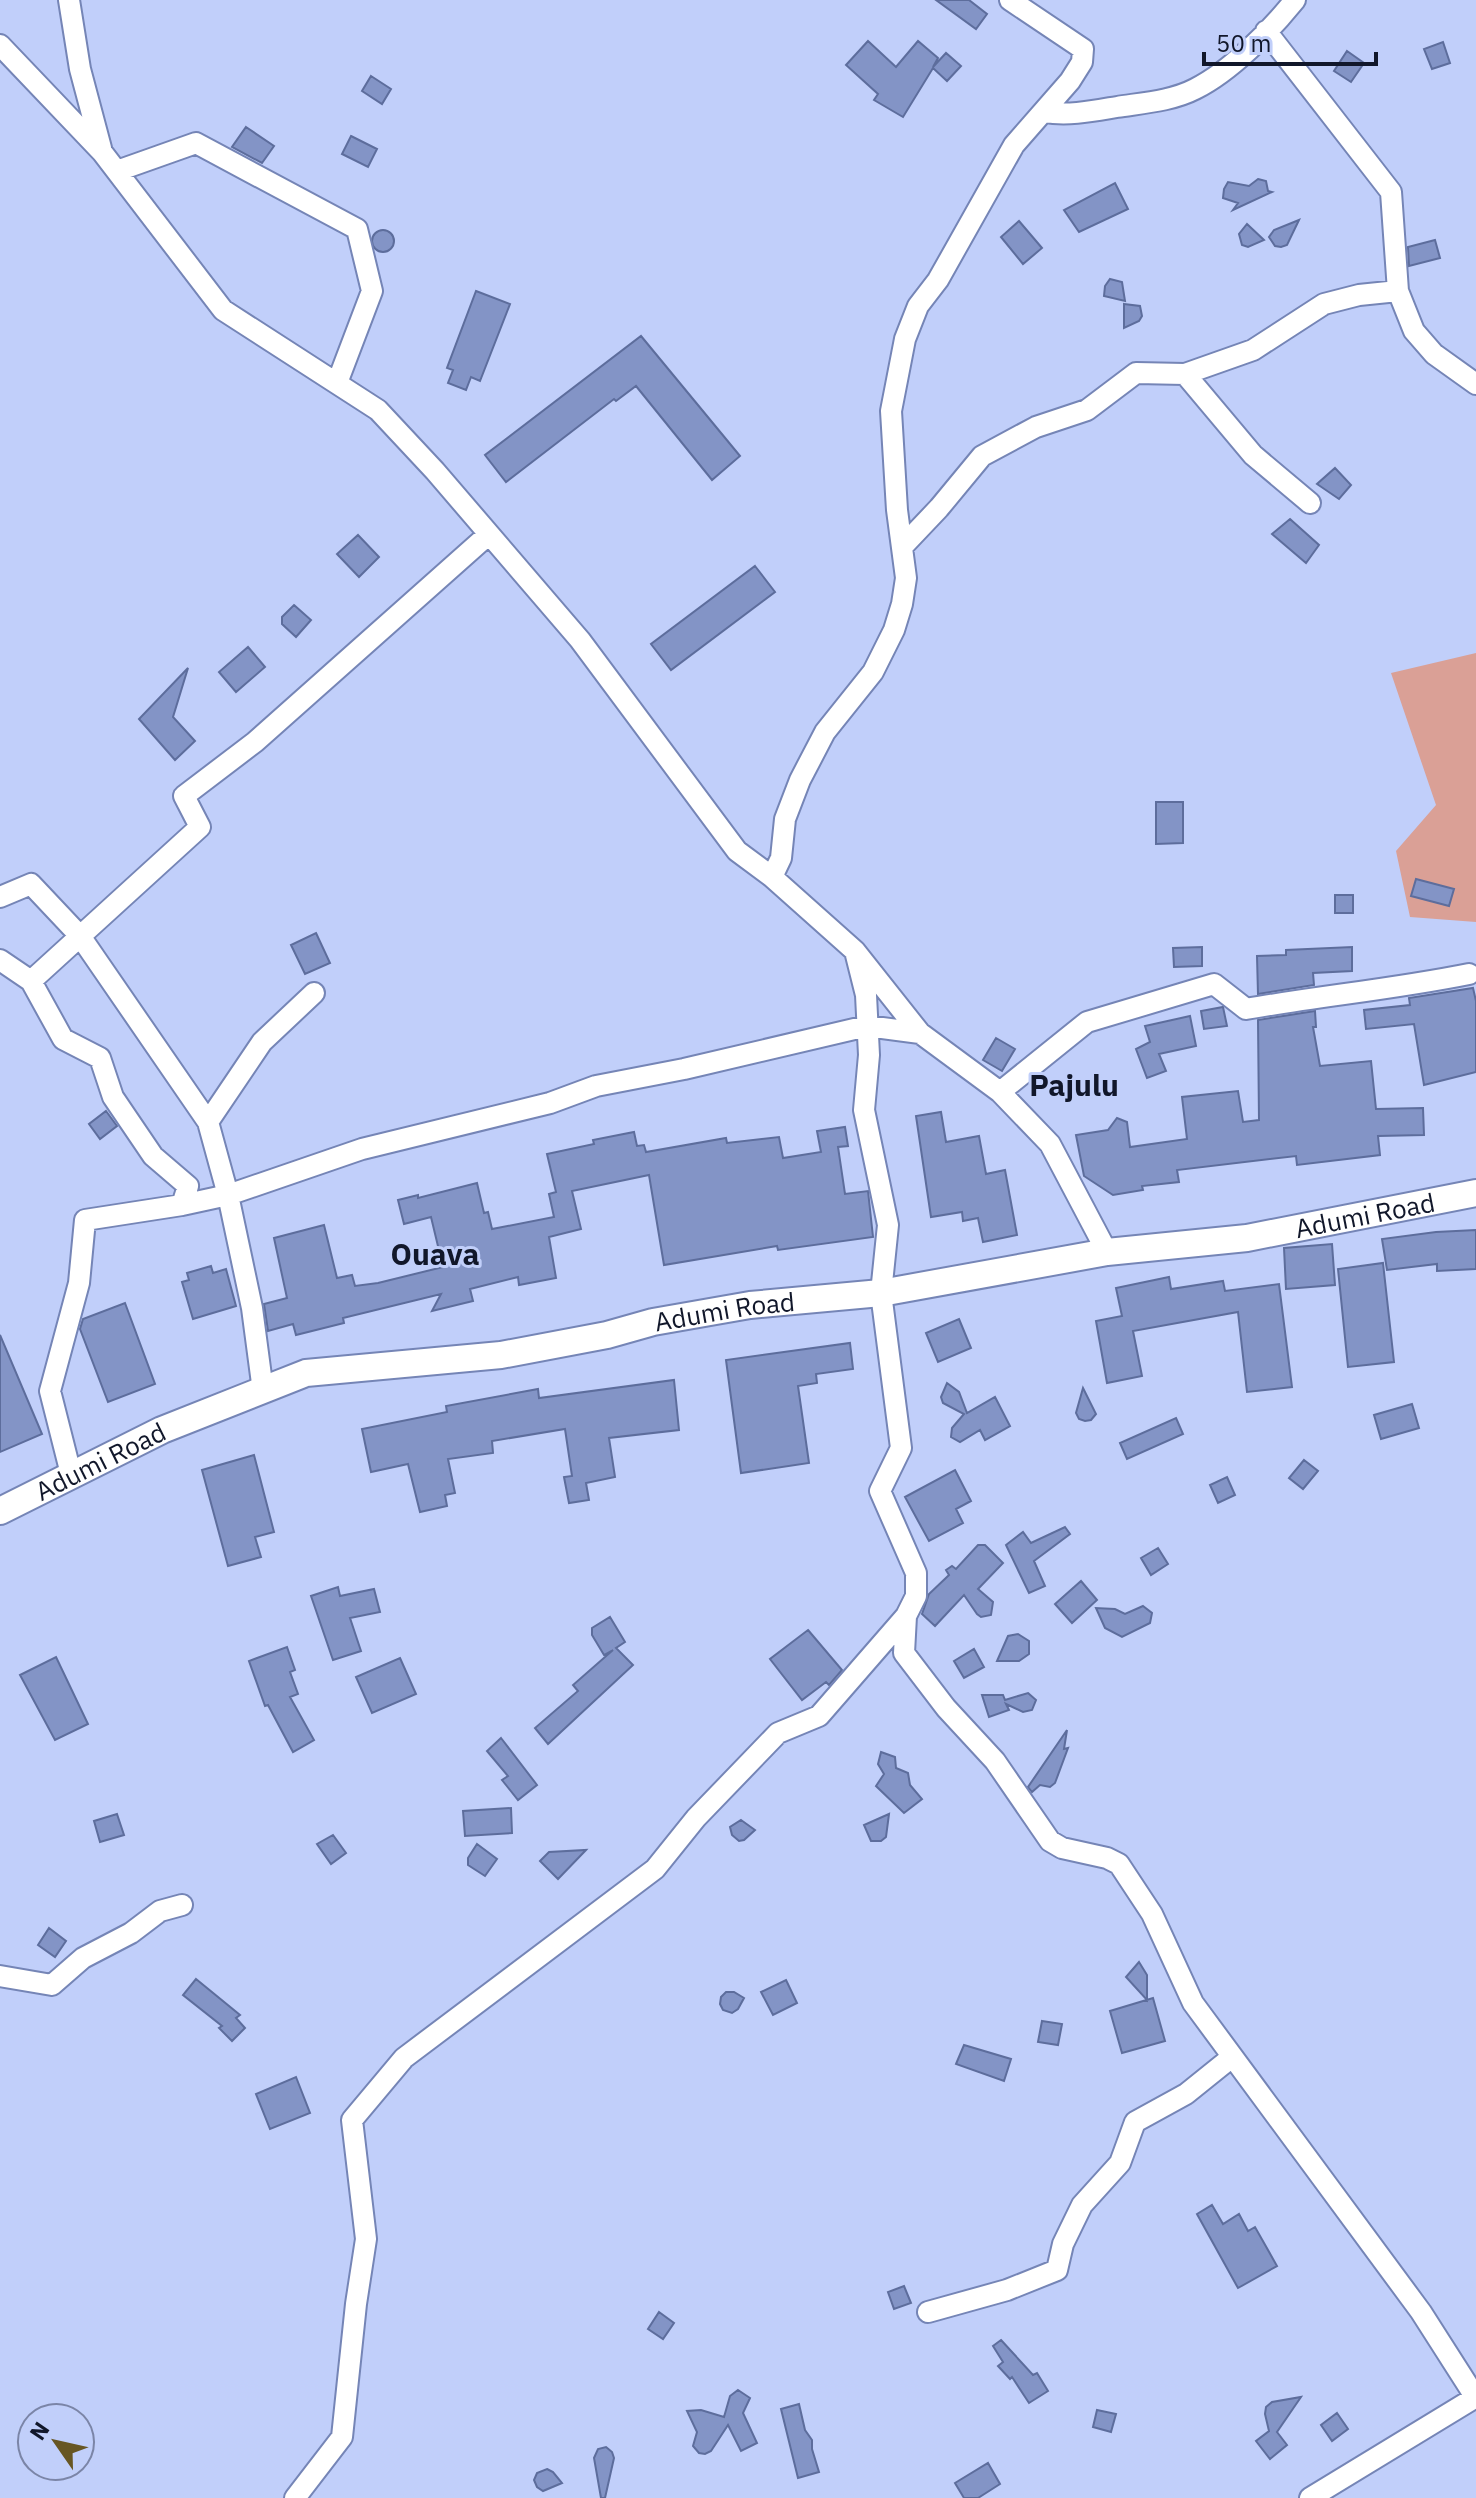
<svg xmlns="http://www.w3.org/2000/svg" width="1476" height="2498" font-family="'IBM Plex Sans',sans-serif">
<rect width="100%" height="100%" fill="#c1cffa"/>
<path fill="#daa096" d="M1476,653v269l-66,-5 -14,-66 40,-46 -45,-132z"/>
<path fill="#8394c6" stroke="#5d6d9c" stroke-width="2" d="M936,0h33l18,14 -11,15z
M868,41l28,26 22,-26 20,17 -5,9 13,-14 15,13 -14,15 -14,-13 -30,49 -29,-17 4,-6 -32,-29z
M1443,42l7,21 -18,6 -8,-20z
M1347,51l17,12 -13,19 -17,-11z
M371,76l20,13 -9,15 -20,-13z
M246,127l28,19 -12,17 -30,-16z
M351,136l26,13 -9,18 -26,-13z
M1258,179l8,2 2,10 4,1 -39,18 5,-7 -15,-5 1,-9 4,-7 21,4z
M1115,183l13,26 -49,23 -15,-22z
M1299,220l-12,25 -6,2 -6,-1 -6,-9 5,-7z
M1019,221l23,27 -19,16 -22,-27z
M1247,224l17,16 -16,7 -6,-2 -3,-11z
M372 241a11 11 0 1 1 22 0a11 11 0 1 1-22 0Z
M1435,240l5,18 -31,8 -1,-19z
M1110,279l12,3 3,19 -21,-5 1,-10z
M476,291l34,13 -30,77 -9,-4 -5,13 -18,-7 5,-13 -6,-2z
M1124,304l16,2 2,10 -3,5 -15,7z
M641,336l99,120 -28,24 -76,-94 -20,15 -2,-2 -108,83 -21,-27z
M1335,468l16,17 -12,14 -22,-15z
M1290,519l29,26 -13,18 -34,-29z
M358,535l21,22 -20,20 -22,-23z
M755,566l20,26 -104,78 -20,-26z
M294,605l17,15 -15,17 -14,-13v-7z
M248,647l17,20 -29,25 -17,-20z
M188,668l-15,49 22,24 -20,19 -36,-41z
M1156,802h27v41l-27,1z
M1416,879l38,10 -5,17 -38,-10z
M1335,895h18v18h-18z
M316,933l14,30 -25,11 -14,-29z
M1202,947v19l-28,1 -1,-19z
M1352,947v24l-39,2 1,12 -56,9 -1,-38 29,-1v-5z
M1473,988l3,13v71l-52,13 -10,-61 -48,5 -2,-19 46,-5 -1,-7z
M1223,1007l4,19 -23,3 -3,-18z
M1315,1011l1,16h-3l7,39 51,-5 5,48 47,-1 1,27 -46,1 2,19 -83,10 -1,-9 -119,14 2,12 -37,4 1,4 -30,5 -29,-19 -8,-41 32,-5 9,-12 10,4 3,25 57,-8 -5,-42 56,-6 5,31 16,-2 -1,-100z
M1190,1016l6,30 -37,8 7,17 -19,7 -11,-29 14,-7 -5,-16z
M996,1038l19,11 -13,22 -19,-11z
M106,1111l11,15 -17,13 -11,-15z
M941,1112l5,30 33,-6 7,38 19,-4 12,65 -34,7 -5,-24 -15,3 -1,-9 -31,5 -15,-101z
M845,1127l3,19 -10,1 7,47 23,-3 5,46 -95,13 -1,-4 -113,19 -15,-90 -77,16 9,38 -32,8 7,41 -37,7 -1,-8 -48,12 3,12 -41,10 9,-17 -98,24 1,5 -48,12 -3,-11 -25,7 -4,-27 23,-6 -13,-60 50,-13 13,53 15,-3 3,11 23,-3 65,-16 -12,-50 -27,7 -6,-24 20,-5v3l59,-15 7,30 4,-1 4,17 62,-12 -5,-23 7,-2 -9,-38 47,-10 -1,-4 41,-8 3,14 7,-1 2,7 80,-14 1,5 52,-6 4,21 38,-6 -4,-21z
M1476,1230v39l-39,2v-7l-50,6 -5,-31 54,-7z
M1332,1244l3,41 -49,4 -2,-41z
M1383,1263l11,99 -46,5 -10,-98z
M211,1266l2,7 13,-4 10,37 -43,13 -11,-37 7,-2 -2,-7z
M1169,1277l2,12 52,-8 2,10 54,-7 13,103 -45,5 -9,-80 -105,19 9,45 -35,7 -11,-62 26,-5 -6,-28z
M125,1303l30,81 -47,18 -28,-73 3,-10z
M959,1319l12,29 -33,14 -12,-29z
M0,1335l42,99 -42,18z
M850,1343l3,26 -37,5 1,9 -19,3 11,77 -68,10 -15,-113z
M674,1380l5,50 -70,8 6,39 -29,6 3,17 -20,3 -5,-26 8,-1 -7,-47 -73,12 1,12 -45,6 7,34 -10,2 2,11 -27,6 -12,-48 -37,8 -9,-43 85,-17 -1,-6 92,-17 1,9z
M947,1383l12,9 8,21 28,-16 15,29 -25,14 -5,-10 -20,12 -9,-5 1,-9 12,-14 -21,-11 -2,-6z
M1083,1388l13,26 -5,6 -6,1 -6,-2 -3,-6z
M1412,1404l7,24 -38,11 -7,-24z
M1176,1418l7,16 -56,25 -7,-16z
M254,1455l20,77 -19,5 6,20 -33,9 -26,-96z
M1304,1460l14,11 -15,18 -14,-11z
M955,1470l16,31 -15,8 7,14 -34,18 -24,-44z
M1227,1477l8,18 -17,8 -8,-18z
M1065,1527l5,7 -36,27 11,25 -16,7 -23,-48 17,-13 8,11z
M978,1545h7l18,18 -25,26 15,13 -2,13 -10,2 -4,-3 -13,-19 -29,31 -13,-12 7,-20 20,-19 -3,-5 6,-4 4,3z
M1158,1548l10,16 -17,11 -10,-17z
M1081,1581l16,19 -25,23 -17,-19z
M338,1587l2,9 34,-7 6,23 -30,6 11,33 -28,9 -22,-64z
M1143,1606l9,7 -2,10 -28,14 -17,-9 -9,-20 19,1 10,5z
M610,1617l15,25 -9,6 17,17 -85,79 -13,-16 43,-37 -5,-6 40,-35 -9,5 -12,-20v-7z
M808,1630l34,40 -13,15 -3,-3 -24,18 -32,-41z
M1018,1634l11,7v13l-10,7h-22l11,-25z
M287,1647l8,23 -5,2 8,22 -8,3 24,43 -21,12 -25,-47 -3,1 -16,-45z
M974,1649l10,18 -20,11 -10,-17z
M56,1657l32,67 -33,16 -35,-65z
M400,1658l16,36 -44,19 -16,-36z
M1028,1693l8,7 -4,10 -9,2 -17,-8 3,6 -20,7 -7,-22h21l2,5z
M1067,1730l-3,19 4,-1 -13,35 -5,4 -10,-2 -8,7 -4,-5z
M501,1738l36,47 -19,15 -16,-20 6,-4 -21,-25z
M881,1752l14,5 1,11 12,5 2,12 12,14 -18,14 -28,-27 8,-12 -6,-10z
M511,1808l1,25 -47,3 -2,-25z
M117,1814l7,21 -24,7 -6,-21z
M889,1814l-3,23 -5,4h-10l-7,-16z
M741,1820l14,10 -11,10 -5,1 -7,-6 -2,-8z
M333,1835l13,18 -15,11 -14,-20z
M477,1844l20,15 -12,17 -17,-11v-7z
M586,1850l-28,29 -18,-18 9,-9z
M49,1928l17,13 -11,16 -17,-12z
M1139,1962l8,13v25l-21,-23z
M196,1979l44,36 -4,3 9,10 -13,13 -13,-13 3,-2 -39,-31z
M786,1980l11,23 -24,12 -12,-23z
M726,1992h8l10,6 -6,11 -6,4 -9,-3 -3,-6 1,-7z
M1153,1998l12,43 -43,12 -12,-42z
M1042,2021l20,3 -4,21 -20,-3z
M964,2045l47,14 -7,22 -48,-17z
M296,2077l14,36 -40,16 -14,-35z
M1212,2205l11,19 16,-10 9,17 7,-4 22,39 -39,22 -41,-74z
M904,2286l7,17 -17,6 -6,-17z
M659,2312l15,11 -11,16 -15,-10z
M1001,2340l32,35 4,-2 11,18 -19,12 -17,-26 -2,2 -12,-13 5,-4 -10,-16z
M738,2390l12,8 -7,15 14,30 -16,8 -13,-26 -17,26 -6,3 -6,-1 -6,-7 4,-14 -10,-21 14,-1 23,7 6,-21z
M1301,2397l-24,35 10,13 -17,14 -14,-18 13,-10 -4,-17 1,-7 6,-5z
M799,2404l6,26 7,10v9l7,23 -21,6 -17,-69z
M1097,2410l19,4 -5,18 -18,-5z
M1337,2413l11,16 -16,12 -11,-16z
M606,2447l6,5 2,6 -9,40h-4l-7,-40 4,-9z
M988,2463l12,21 -22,14h-14l-9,-15z
M547,2469l6,3 9,11 -19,8 -6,-4 -3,-7 3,-7z"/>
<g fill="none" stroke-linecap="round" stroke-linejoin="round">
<defs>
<path id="street" d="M69,0l11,69 21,79
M1266,31l125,161 7,99 16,40 20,23 42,30
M0,45l102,107 121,158 155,100 57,61 145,169 157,211 35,26 83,74 65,82 80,59 50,52 57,108
M1044,112c25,4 49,-1 73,-5 25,-4 55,-6 78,-18 36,-18 75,-58 100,-89
M117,171l79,-28 161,86 15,62 -35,92
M1185,374l68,81 57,48
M902,547l37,-39 43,-52 54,-29 51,-17 49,-37 49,1 68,-24 71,-46 35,-9 39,-4
M772,877l9,-19 4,-39 15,-39 25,-48 48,-60 21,-42 8,-26 4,-26 -9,-68 -6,-99 14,-72 13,-33 20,-26 76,-135 56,-64 12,-19 1,-13 -73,-49
M0,897l31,-13 49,52 128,186 20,73 24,113 11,83
M0,960l31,21 32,58 37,19 13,39 40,59 35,30 -6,19 -97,15 -6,63 -29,108 21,83
M31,981l169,-154 -16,-31 71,-54 234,-208
M1000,1092l87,-70 127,-38 32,25c74,-13 149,-20 223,-35
M208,1122l54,-80 52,-49
M182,1205l46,-10 134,-46 188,-46 46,-17 88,-17 183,-43 53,7
M906,1616l-2,37 42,55 49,53 55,80 12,7 45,10 12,6 33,50 41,89 228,309 55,86
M0,1976l52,9 31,-27 48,-25 29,-22 22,-6
M928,2312l79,-22 50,-20 6,-26 19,-39 38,-42 15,-41 51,-28 46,-37
M295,2498l47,-61 14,-133 10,-65 -14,-119 52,-62 251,-189 41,-51 82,-85 41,-17 87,-100 10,-20v-23l-36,-82 21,-43 -20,-155 7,-68 -24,-115 5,-55 -3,-60 -11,-44
M1310,2498l166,-101"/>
<g id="secondary">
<path id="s1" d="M0,1511l162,-81 144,-57 195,-18 106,-20 46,-13 97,-17 131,-12 226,-41 140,-14 229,-45"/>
</g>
</defs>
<use href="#street" stroke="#7585b6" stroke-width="24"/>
<use href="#secondary" stroke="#7585b6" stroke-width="30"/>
<use href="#street" stroke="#fff" stroke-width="20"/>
<use href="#secondary" stroke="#fff" stroke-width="26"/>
</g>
<g text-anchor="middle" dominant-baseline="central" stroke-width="6" stroke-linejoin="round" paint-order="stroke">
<g font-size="26" fill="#11172a" stroke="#c1cffa">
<text stroke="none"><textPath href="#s1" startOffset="1408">Adumi Road</textPath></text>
<text stroke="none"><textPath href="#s1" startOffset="760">Adumi Road</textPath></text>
<text stroke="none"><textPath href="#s1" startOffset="112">Adumi Road</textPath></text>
</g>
<g font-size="30" font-weight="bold" fill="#11172a" stroke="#c1cffa">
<text x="1074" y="1084">Pajulu</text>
<text x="435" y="1253">Ouava</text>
</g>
</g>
<g transform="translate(56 2442) rotate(304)"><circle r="38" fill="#c1cffa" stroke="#7b85a7" stroke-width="2"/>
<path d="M0-6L14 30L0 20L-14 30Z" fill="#675623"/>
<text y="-12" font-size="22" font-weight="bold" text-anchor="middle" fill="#11172a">N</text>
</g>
<path d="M1204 52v12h172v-12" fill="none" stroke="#11172a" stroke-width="4"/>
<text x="1216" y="52" font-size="24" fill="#11172a" stroke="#c1cffa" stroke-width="6" paint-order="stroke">50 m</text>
</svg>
